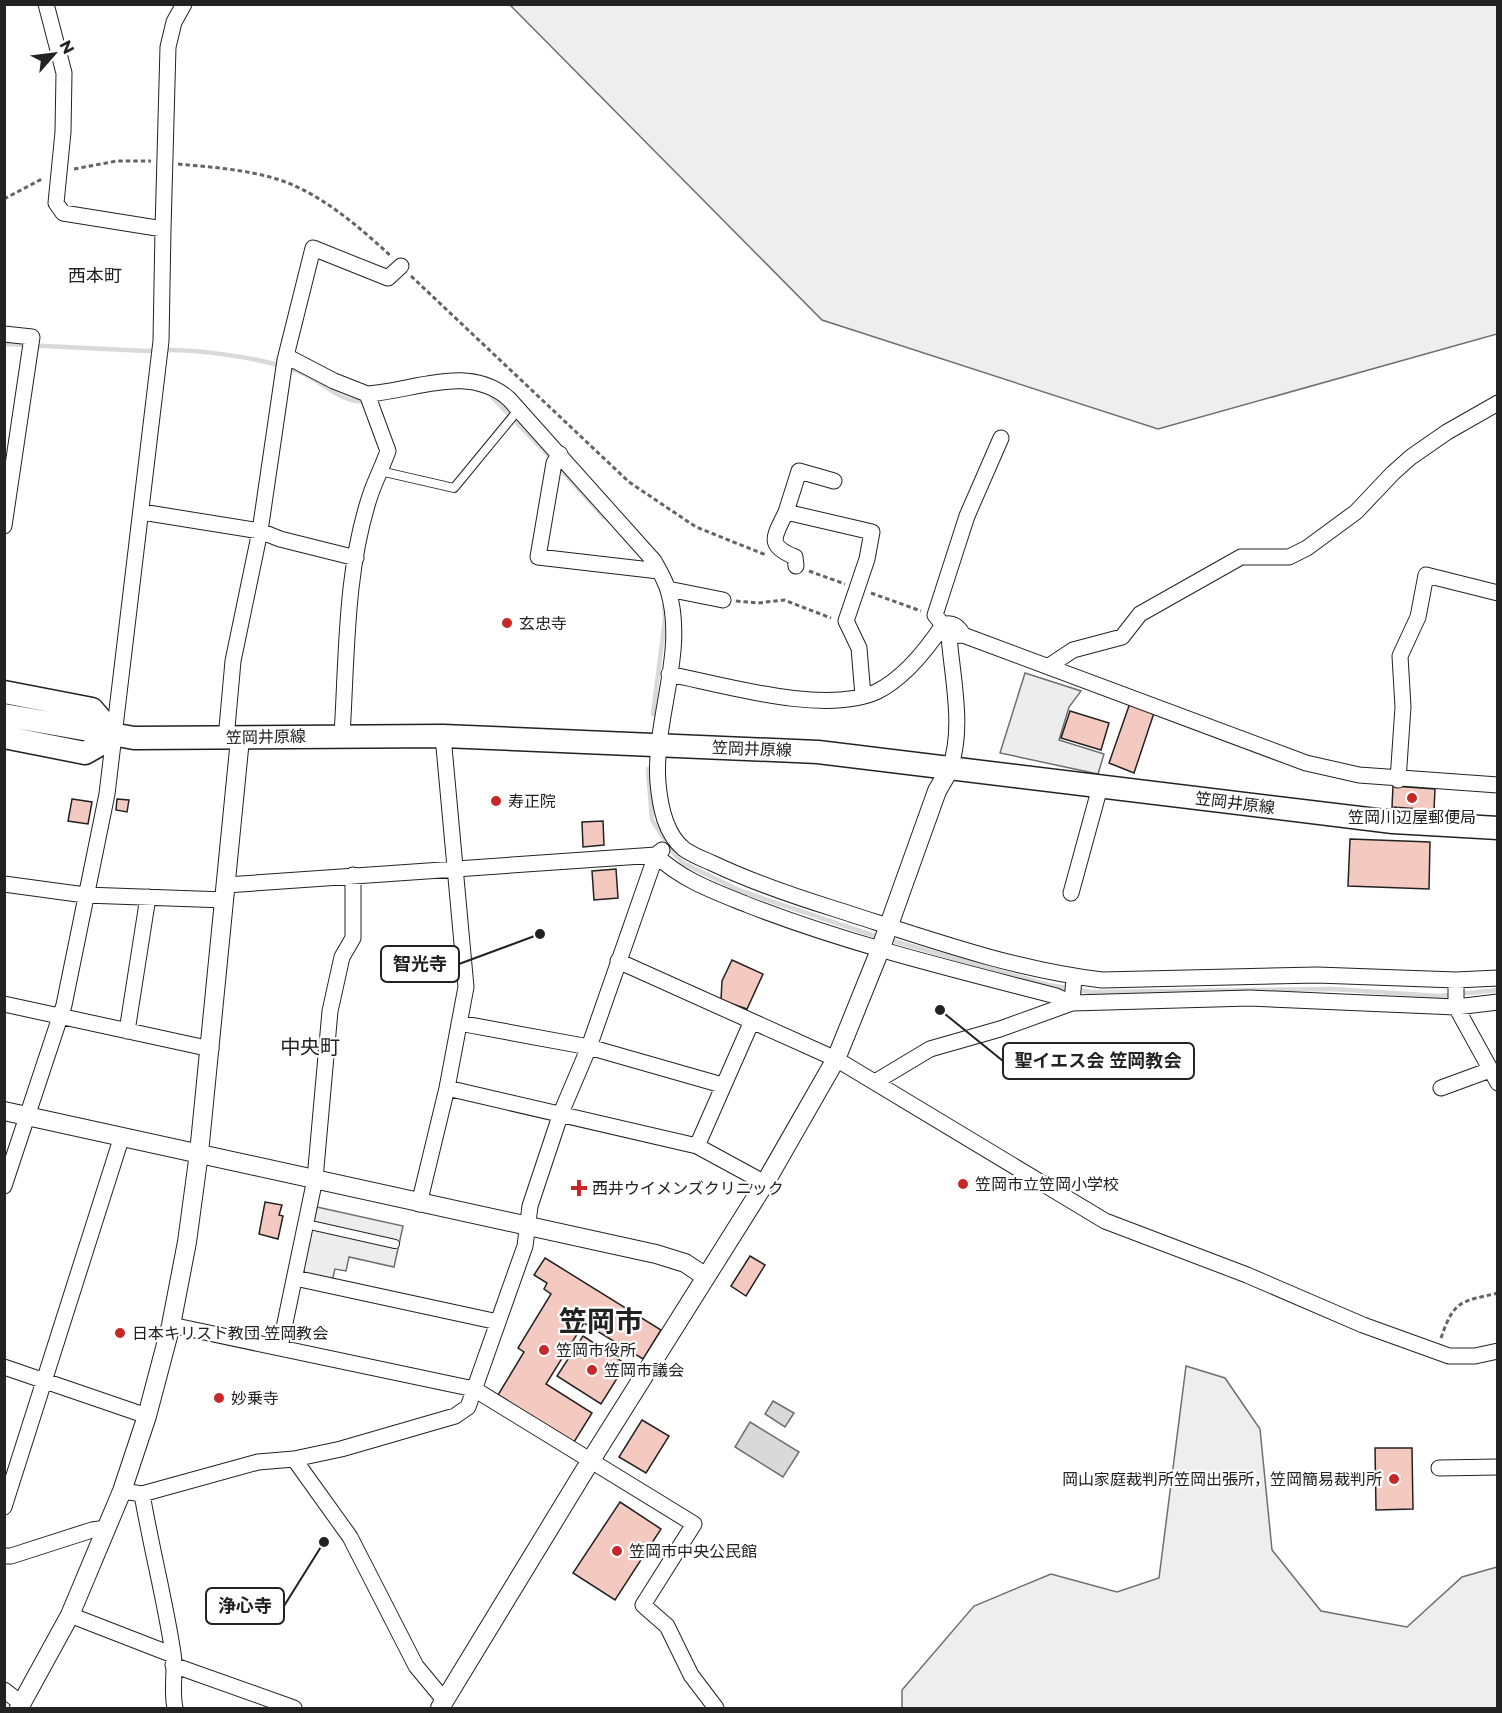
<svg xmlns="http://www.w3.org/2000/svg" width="1502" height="1713" font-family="Montserrat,'Noto Sans JP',sans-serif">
<rect width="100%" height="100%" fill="#fff"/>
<path fill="#eee" stroke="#6f6f6f" stroke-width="1.5" d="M510,5h987v329l-339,95 -336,-109z
M1186,1366l39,12 35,51 12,121 49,61 86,16 55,-50 35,-10v141h-595v-18l72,-84 77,-32 66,18 42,-14z"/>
<path fill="#ededed" stroke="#6f6f6f" stroke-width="1.5" d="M1025,673l56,18 -12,16 -10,33 45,14 -6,20 -98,-21z
M317,1207l86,19 -9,41 -45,-10 -3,14 -11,-2 -3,12 -24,-5 -5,-6z"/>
<path fill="#d9d9d9" stroke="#6f6f6f" stroke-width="1.5" d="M773,1401l21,12 -9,14 -20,-13z
M750,1422l49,30 -16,25 -48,-30z"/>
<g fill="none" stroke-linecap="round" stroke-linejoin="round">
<path stroke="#d9d9d9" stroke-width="4.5" d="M4,344l143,7c40,-4 110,6 148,19 24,7 45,35 71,31
M491,396l61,63
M557,465l47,52
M653,714l12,-95 -1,-15
M648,769l4,51 23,35 8,8 58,28 140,47
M890,940l159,45 41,7 242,-3 107,7 59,-6"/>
</g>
<path fill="#f3c9c0" stroke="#222" stroke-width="1.5" d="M1130,703l24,10 -20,60 -25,-10z
M1070,711l39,12 -8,27 -40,-12z
M1393,786l42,3 -1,21 -42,-3z
M72,799l20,3 -4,22 -20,-3z
M117,799l12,1 -2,12 -11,-2z
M603,821l1,24 -21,2 -1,-25z
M1350,839l80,3 -1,47 -81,-3z
M616,869l2,29 -24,2 -2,-29z
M732,960l31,14 -16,35 -26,-9 1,-19z
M265,1202l17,3 -3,10 4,1 -5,23 -19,-5z
M750,1256l15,9 -19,31 -15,-10z
M545,1258l116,72 -18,29 -59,-36 -38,61 46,29 -18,29 -76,-47 26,-43 -6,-4 33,-54 -7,-5 3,-6 -13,-8z
M583,1336l43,28 -25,40 -44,-28z
M642,1420l27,16 -23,37 -27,-16z
M1375,1448h37l1,61 -37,1z
M620,1502l41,27 -46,71 -42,-27z"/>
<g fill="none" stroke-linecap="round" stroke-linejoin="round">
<defs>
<path id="service" d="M380,471l74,17 65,-79
M306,1224l89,20"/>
<path id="minor" d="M163,229l5,-182 6,-25 10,-18
M4,334l28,3 -28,189
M286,356l48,25 33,13 21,57c-5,14 -12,28 -17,42 -26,76 -24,163 -29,242
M367,394c48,-3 101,-31 142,5l145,162c5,9 11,19 14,29 19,62 -15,129 -10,193 2,23 7,51 26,66 8,6 19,10 28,14 40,19 81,33 123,46 88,28 175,60 267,71l215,-5 139,5 42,-2
M560,454l-6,9 -16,94 121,14
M142,512l118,19 20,8 76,19
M786,512l13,-41 35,10
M796,566l-1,-9c-30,-12 -20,-21 -9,-45l86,20 -5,27 -21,62 13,27 4,48
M668,589l55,11
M943,625l-8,-10 32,-99 34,-78
M941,633l8,3c3,41 16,94 0,134
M949,636l14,-1 343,128 53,12 139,10
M1049,666l24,-16 49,-13 18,-23 101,-57h48l18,-9 49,-36 37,-39 18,-16 36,-25 51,-29
M669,674c55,11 155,41 207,18 27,-13 51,-43 67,-67 9,-4 16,2 20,10
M226,739l7,-78 27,-130 25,-171 28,-112 75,30 13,-12
M1398,780l5,-73 -3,-51 18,-39 8,-42 72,18
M4,884l81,11 140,5
M226,885l430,-30c25,25 60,37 92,50 100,39 204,64 308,91l16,7 178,-5 206,9 42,-5
M1071,893l29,-106
M618,961l218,98 269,162 142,54 116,50 86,31h26l23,-5
M1456,980v27l42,76
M4,1004l207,45
M459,1023l130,24 133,38
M127,1031l21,-134
M875,1082l55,-33 70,-20 72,-26 2,-26
M447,1088l250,58 68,37
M1441,1088l49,-18
M697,1146l55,-125
M4,1186l60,-181 43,-211 54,-453 2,-112 -100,-16 -7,-10 7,-71 1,-59 -18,-69
M419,1204l28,-116 19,-101 -23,-251
M295,1278l203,44
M171,1325l303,64 220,135 -51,81 24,21 24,49 25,33
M280,1347l35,-168 15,-168 12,-54 11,-19v-63
M4,1367l143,49
M294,1459l56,78 66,129 29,35
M1439,1468l59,-1
M122,1491l20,3 116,-32 36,-3 47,-10 114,-33 13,-9 57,-161 5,-40 31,-93 28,-66 67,-192 6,-5
M142,1494c9,53 23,106 31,159 3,19 -2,37 2,55
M4,1507l118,-371
M4,1556h7l81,-26 15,-2
M70,1615l103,40
M173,1665l121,43
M4,1690l18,14"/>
<path id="tertiary" d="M4,1111l652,143 29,9 21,14
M19,1708l51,-93 52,-124 25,-75 24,-91 16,-83 12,-89 41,-414
M440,1708l151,-248 174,-277 71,-124 44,-109 57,-159 12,-21"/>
<path id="primary" d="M4,692l88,17 23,27
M4,715l130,23 309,-2 375,16 575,70 105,6
M4,737l81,16 30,-17"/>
</defs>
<use href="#service" stroke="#222" stroke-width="10"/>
<use href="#minor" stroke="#222" stroke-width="17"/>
<use href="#tertiary" stroke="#222" stroke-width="20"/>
<use href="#primary" stroke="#222" stroke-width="25"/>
<path stroke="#646464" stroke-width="3" stroke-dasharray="4.5 3" stroke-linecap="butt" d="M178,164c31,3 62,5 92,13 46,12 87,48 122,80
M74,169l43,-8h34
M4,199l38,-20
M411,276l218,206 67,45 70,28
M809,571l36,13
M871,593l50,18
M736,601l22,2 26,-3 47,18
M1441,1338c13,-38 19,-36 57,-45"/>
<use href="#service" stroke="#fff" stroke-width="8"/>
<use href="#minor" stroke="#fff" stroke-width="15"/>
<use href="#tertiary" stroke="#fff" stroke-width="18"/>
<use href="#primary" stroke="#fff" stroke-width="22"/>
</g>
<g fill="#c62828" stroke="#fff" stroke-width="2">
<circle cx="507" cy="623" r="6"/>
<circle cx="1412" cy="798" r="6"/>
<circle cx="496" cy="801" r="6"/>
<circle cx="963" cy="1184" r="6"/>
<path d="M576 1179h6v6h6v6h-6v6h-6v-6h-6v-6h6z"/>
<circle cx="120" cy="1333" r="6"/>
<circle cx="544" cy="1350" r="6"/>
<circle cx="592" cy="1370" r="6"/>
<circle cx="219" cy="1398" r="6"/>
<circle cx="1394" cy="1479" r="6"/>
<circle cx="617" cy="1551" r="6"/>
</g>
<g text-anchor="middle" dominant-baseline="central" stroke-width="4.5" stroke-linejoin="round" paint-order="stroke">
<g font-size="16" fill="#222" stroke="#fff" text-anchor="start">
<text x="519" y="623">玄忠寺</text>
<text x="508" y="801">寿正院</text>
<text x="1412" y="817" text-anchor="middle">笠岡川辺屋郵便局</text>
<text x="975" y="1184">笠岡市立笠岡小学校</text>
<text x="592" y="1188">西井ウイメンズクリニック</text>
<text x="132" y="1333">日本キリスト教団 笠岡教会</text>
<text x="556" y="1350">笠岡市役所</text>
<text x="604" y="1370">笠岡市議会</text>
<text x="231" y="1398">妙乗寺</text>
<text x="1382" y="1479" text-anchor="end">岡山家庭裁判所笠岡出張所，笠岡簡易裁判所</text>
<text x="629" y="1551">笠岡市中央公民館</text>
</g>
<g font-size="16" fill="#222" stroke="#fff">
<text transform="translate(266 737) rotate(-1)">笠岡井原線</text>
<text transform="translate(752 749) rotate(2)">笠岡井原線</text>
<text transform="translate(1235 803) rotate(7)">笠岡井原線</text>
</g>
<g font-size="18" fill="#222" stroke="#fff">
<text x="95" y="276">西本町</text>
</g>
<g font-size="20" fill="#222" stroke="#fff">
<text x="310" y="1047">中央町</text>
</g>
<g font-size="28" font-weight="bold" fill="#222" stroke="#fff">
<text x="601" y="1321">笠岡市</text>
</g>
</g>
<path fill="none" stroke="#222" stroke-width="2" d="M540 934L459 964M940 1010L1003 1061M324 1542L284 1606"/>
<g fill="#222" stroke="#fff" stroke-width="2">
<circle cx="540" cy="934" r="6"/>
<circle cx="940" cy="1010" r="6"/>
<circle cx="324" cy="1542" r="6"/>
</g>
<g fill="#fff" stroke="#222" stroke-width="2">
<rect x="381" y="946" width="78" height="36" rx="6"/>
<rect x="1003" y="1043" width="191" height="36" rx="6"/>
<rect x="206" y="1588" width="78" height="36" rx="6"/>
</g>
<g font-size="18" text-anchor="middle" font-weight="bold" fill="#222">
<text x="420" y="970">智光寺</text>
<text x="1098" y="1067">聖イエス会 笠岡教会</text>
<text x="245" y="1612">浄心寺</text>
</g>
<rect width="1502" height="1713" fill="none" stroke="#222222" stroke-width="12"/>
<g transform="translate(54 54) rotate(62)" stroke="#ffffff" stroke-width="4.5" paint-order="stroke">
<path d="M0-4.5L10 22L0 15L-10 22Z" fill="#222222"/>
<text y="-9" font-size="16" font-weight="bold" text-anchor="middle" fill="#222222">N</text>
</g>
</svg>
